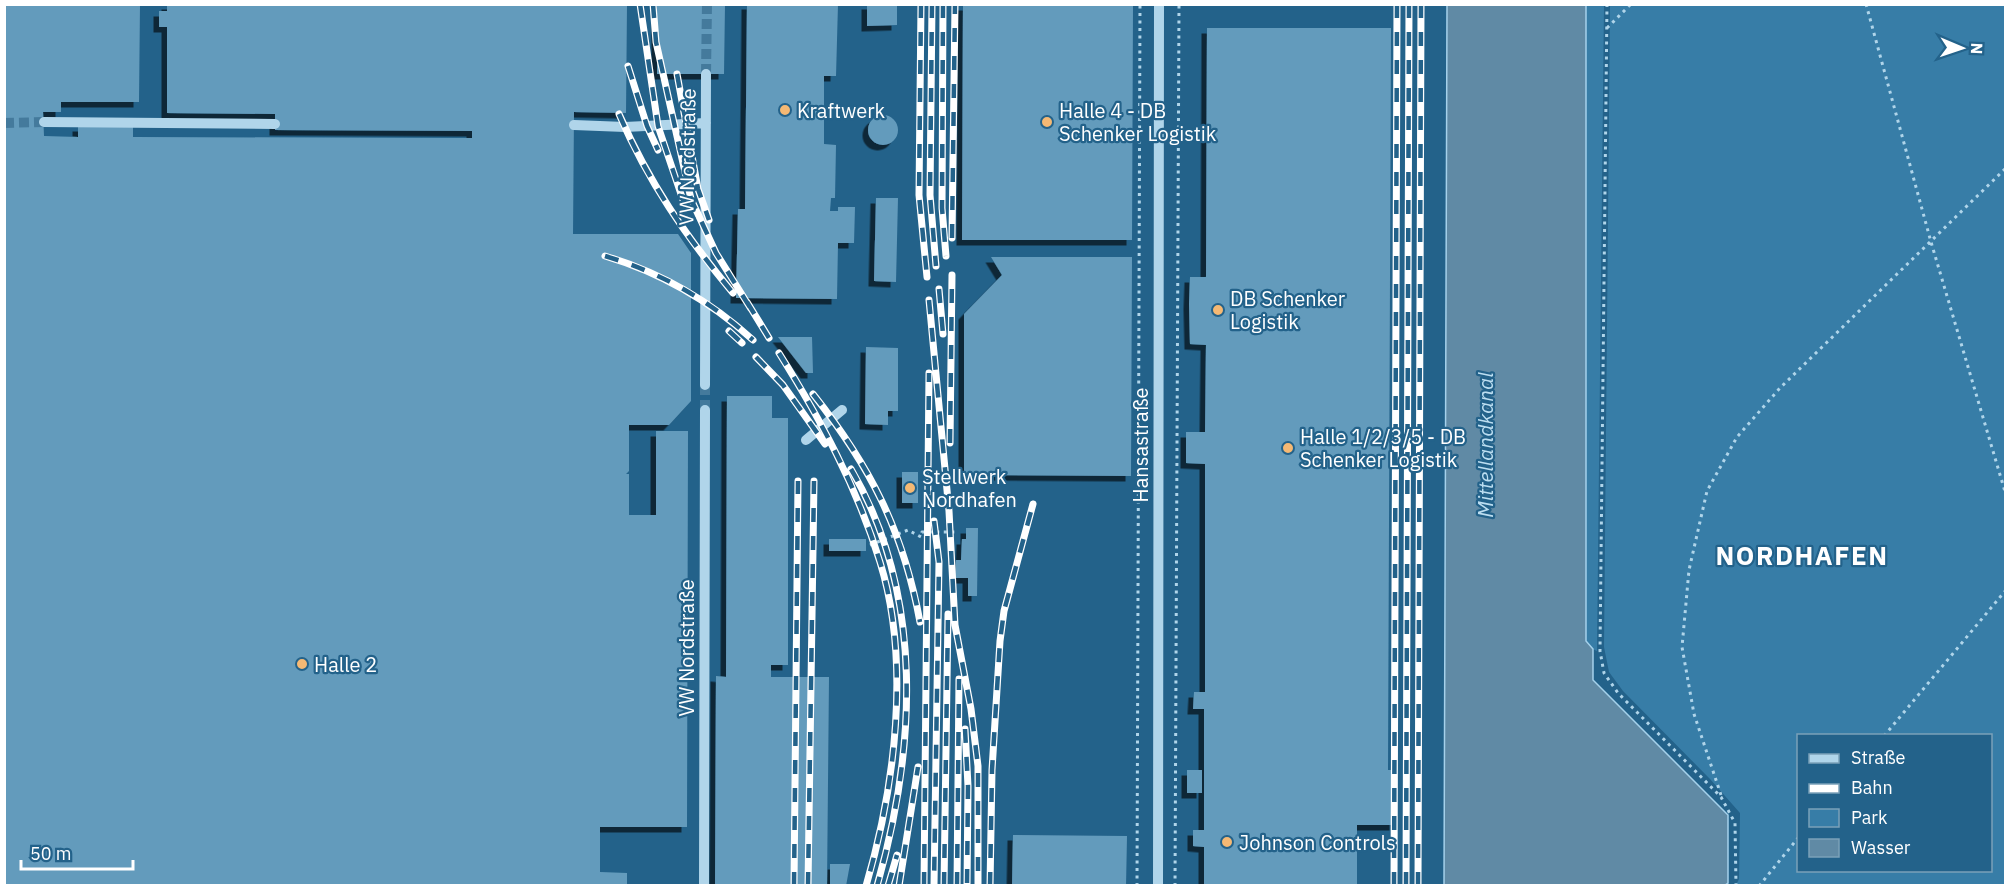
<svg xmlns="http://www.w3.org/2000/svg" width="2010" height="890" font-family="'IBM Plex Sans',sans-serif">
<defs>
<filter id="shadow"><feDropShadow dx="-5.5" dy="5.5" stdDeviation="0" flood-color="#0009"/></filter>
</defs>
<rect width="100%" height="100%" fill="#23628a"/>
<path fill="#377da7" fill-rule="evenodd" d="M1586,5h18l-7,646 -9,-4 -2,-6z
M1610,5h395v880h-269l3,-6 1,-66 -30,-34 -87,-88 -14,-19 -5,-25zM1798,736h192v134h-192z"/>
<path fill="#608aa5" stroke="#a5d1eb" stroke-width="1.5" d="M1447,5h139v636l7,8v31l135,135v68l-3,2h-281z"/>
<path fill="#649bbc" filter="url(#shadow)" d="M4,4h136l-1,98h-78v10h-18l1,24 34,1v-11h55v11l339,1v-7l-197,-1v-16l-108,-1v-86h-8v-16h8v-7h460l-1,109 -52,-1 -1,122h105l13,19v148l-22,24h-40v46l-3,3h3v41h27v-84h32l-1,396h-87v45l27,1v13h-623z
M657,4h68l-1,70h-67z
M747,4h91l-2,72h-12v68l12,1 -1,53h-4l-1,13h8v-4h17l-1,36h-16l-1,56 -101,-1 2,-89h7z
M867,4h30v21l-30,1z
M963,5h170l-1,235h-170z
M1207,28h184l-3,742h7v55h-38v61h-153v-39l-11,-1v-16h11v-121h-11l1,-17h11v-228l-19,-1v-31h19l1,-87 -16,-1 -1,-40 1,-27h16z
M868 130a15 15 0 1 1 30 0a15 15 0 1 1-30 0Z
M876,198h22l-2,84 -22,-1z
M991,257h141l-1,219 -167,-1v-161l38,-39z
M778,337h34l1,36h-7z
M866,347l32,1v63h-10v14l-23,-1z
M727,396h45v22h16v247h-17v12h58l-2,209h-112l1,-210 10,1z
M902,472h16v31h-16z
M966,528h12l-1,68h-9v-18h-13l1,-18h5l1,-21h4z
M829,539h37v12h-37z
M1187,770h15v23h-15z
M1013,835l114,1 -1,50h-114z
M830,864h20l-4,22h-16z"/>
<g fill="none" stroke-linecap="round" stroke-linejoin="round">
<path stroke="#447a9c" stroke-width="10" stroke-dasharray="10 5" stroke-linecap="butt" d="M706,74l1,-70
M4,123l40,-1
M705,410v-25"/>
<path stroke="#b0d5ea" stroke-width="3" stroke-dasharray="3 4.5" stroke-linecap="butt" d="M1607,4l-7,647 4,22 14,20 103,104 14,26 1,63
M1866,4l65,238 75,253
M1607,28l24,-24
M870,545l38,-15 13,7 1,-5h34
M1884,736l122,-146
M1721,795l-27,-81 -12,-67 7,-77 18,-79 30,-54 43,-49 226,-220
M1137,886l3,-882
M1175,886l4,-882
M1759,886l39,-48"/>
<path stroke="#b0d5ea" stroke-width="10" d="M44,122l231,2
M574,125l51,2 81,-4
M705,385l1,-311
M806,440l36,-30
M704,886l1,-476
M1158,886l1,-882"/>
<defs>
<path id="rail" d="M640,4l18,122 28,83
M653,4l3,38 35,157 25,54 35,56
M921,4l-2,191 8,82
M932,4l-2,191 6,71
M943,4l-1,204 4,48
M628,66l19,60 11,24
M677,74l21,115 11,31
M619,114c30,69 66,121 114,179
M952,238l3,-234
M605,256c57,17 104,44 148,84
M939,289l4,45
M929,300l20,211 6,114 16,84 7,57v120
M747,302l22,36
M729,331l13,12
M779,353c42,67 78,134 101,209 31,100 15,225 -14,324
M756,357l27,28 42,59
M813,394c57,72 90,136 107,228
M950,443l2,-168
M851,469c74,127 65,280 26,417
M934,521l5,41 -5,324
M965,729l3,57 -1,100
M794,886l4,-405
M808,886l6,-405
M888,886l9,-31
M899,886l19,-119
M924,886l5,-513
M944,886l4,-272
M957,886l2,-207
M990,886l2,-116 8,-129 4,-30 29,-107
M1394,886l3,-882
M1406,886l3,-882
M1418,886l3,-882"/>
</defs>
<use href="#rail" stroke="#fff" stroke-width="7"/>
<use href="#rail" stroke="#23628a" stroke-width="4.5" stroke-dasharray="14" stroke-linecap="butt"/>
</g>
<g fill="#f5b974" stroke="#23628a" stroke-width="2">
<circle cx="785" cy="110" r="6"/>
<circle cx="1047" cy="122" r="6"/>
<circle cx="1218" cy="310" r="6"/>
<circle cx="1288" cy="448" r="6"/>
<circle cx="910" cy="488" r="6"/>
<circle cx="302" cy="664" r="6"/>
<circle cx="1227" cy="842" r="6"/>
</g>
<g text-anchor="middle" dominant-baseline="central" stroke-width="4.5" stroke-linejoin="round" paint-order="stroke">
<g font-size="20" fill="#fff" stroke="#23628a" text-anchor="start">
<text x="797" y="110">Kraftwerk</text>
<text x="1059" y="110">Halle 4 - DB<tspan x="1059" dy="23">Schenker Logistik</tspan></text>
<text x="1230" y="298">DB Schenker<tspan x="1230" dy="23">Logistik</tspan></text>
<text x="1300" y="436">Halle 1/2/3/5 - DB<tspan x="1300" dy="23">Schenker Logistik</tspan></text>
<text x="922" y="476">Stellwerk<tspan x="922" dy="23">Nordhafen</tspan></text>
<text x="314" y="664">Halle 2</text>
<text x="1239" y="842">Johnson Controls</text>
</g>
<g font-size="20" fill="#fff" stroke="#23628a">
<text transform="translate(687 157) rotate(-89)">VW Nordstraße</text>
<text transform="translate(1140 445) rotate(-90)">Hansastraße</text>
<text transform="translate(686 648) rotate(-90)">VW Nordstraße</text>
</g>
<g font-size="21" font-style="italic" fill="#bcdef1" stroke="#23628a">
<text transform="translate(1485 445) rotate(-90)">Mittellandkanal</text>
</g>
<g font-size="26" font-weight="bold" letter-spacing="1.5" fill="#fff" stroke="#23628a">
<text x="1802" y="555">NORDHAFEN</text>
</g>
</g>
<rect width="2010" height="890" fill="none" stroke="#ffffff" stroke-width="12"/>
<rect x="1797" y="734" width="195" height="138" fill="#23628a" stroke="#7ba1b9" stroke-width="1.5"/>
<rect x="1809" y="754" width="30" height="9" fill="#b0d5ea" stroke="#7ba1b9" stroke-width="1.5"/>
<text x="1851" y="764" font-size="18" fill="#ffffff">Straße</text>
<rect x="1809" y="784" width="30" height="9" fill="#ffffff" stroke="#7ba1b9" stroke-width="1.5"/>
<text x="1851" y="794" font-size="18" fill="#ffffff">Bahn</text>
<rect x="1809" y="809" width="30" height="18" fill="#377da7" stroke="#7ba1b9" stroke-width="1.5"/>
<text x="1851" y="824" font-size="18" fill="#ffffff">Park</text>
<rect x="1809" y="839" width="30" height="18" fill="#608aa5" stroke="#7ba1b9" stroke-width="1.5"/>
<text x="1851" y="854" font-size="18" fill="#ffffff">Wasser</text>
<g transform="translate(1962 48) rotate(92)" stroke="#23628a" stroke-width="4.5" paint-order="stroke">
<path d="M0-4.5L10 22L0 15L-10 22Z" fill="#ffffff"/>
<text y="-9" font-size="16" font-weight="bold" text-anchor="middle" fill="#ffffff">N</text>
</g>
<path d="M21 860v9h112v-9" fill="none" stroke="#ffffff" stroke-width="3"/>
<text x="30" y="860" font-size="18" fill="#ffffff" stroke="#23628a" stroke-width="4.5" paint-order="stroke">50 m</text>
</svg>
